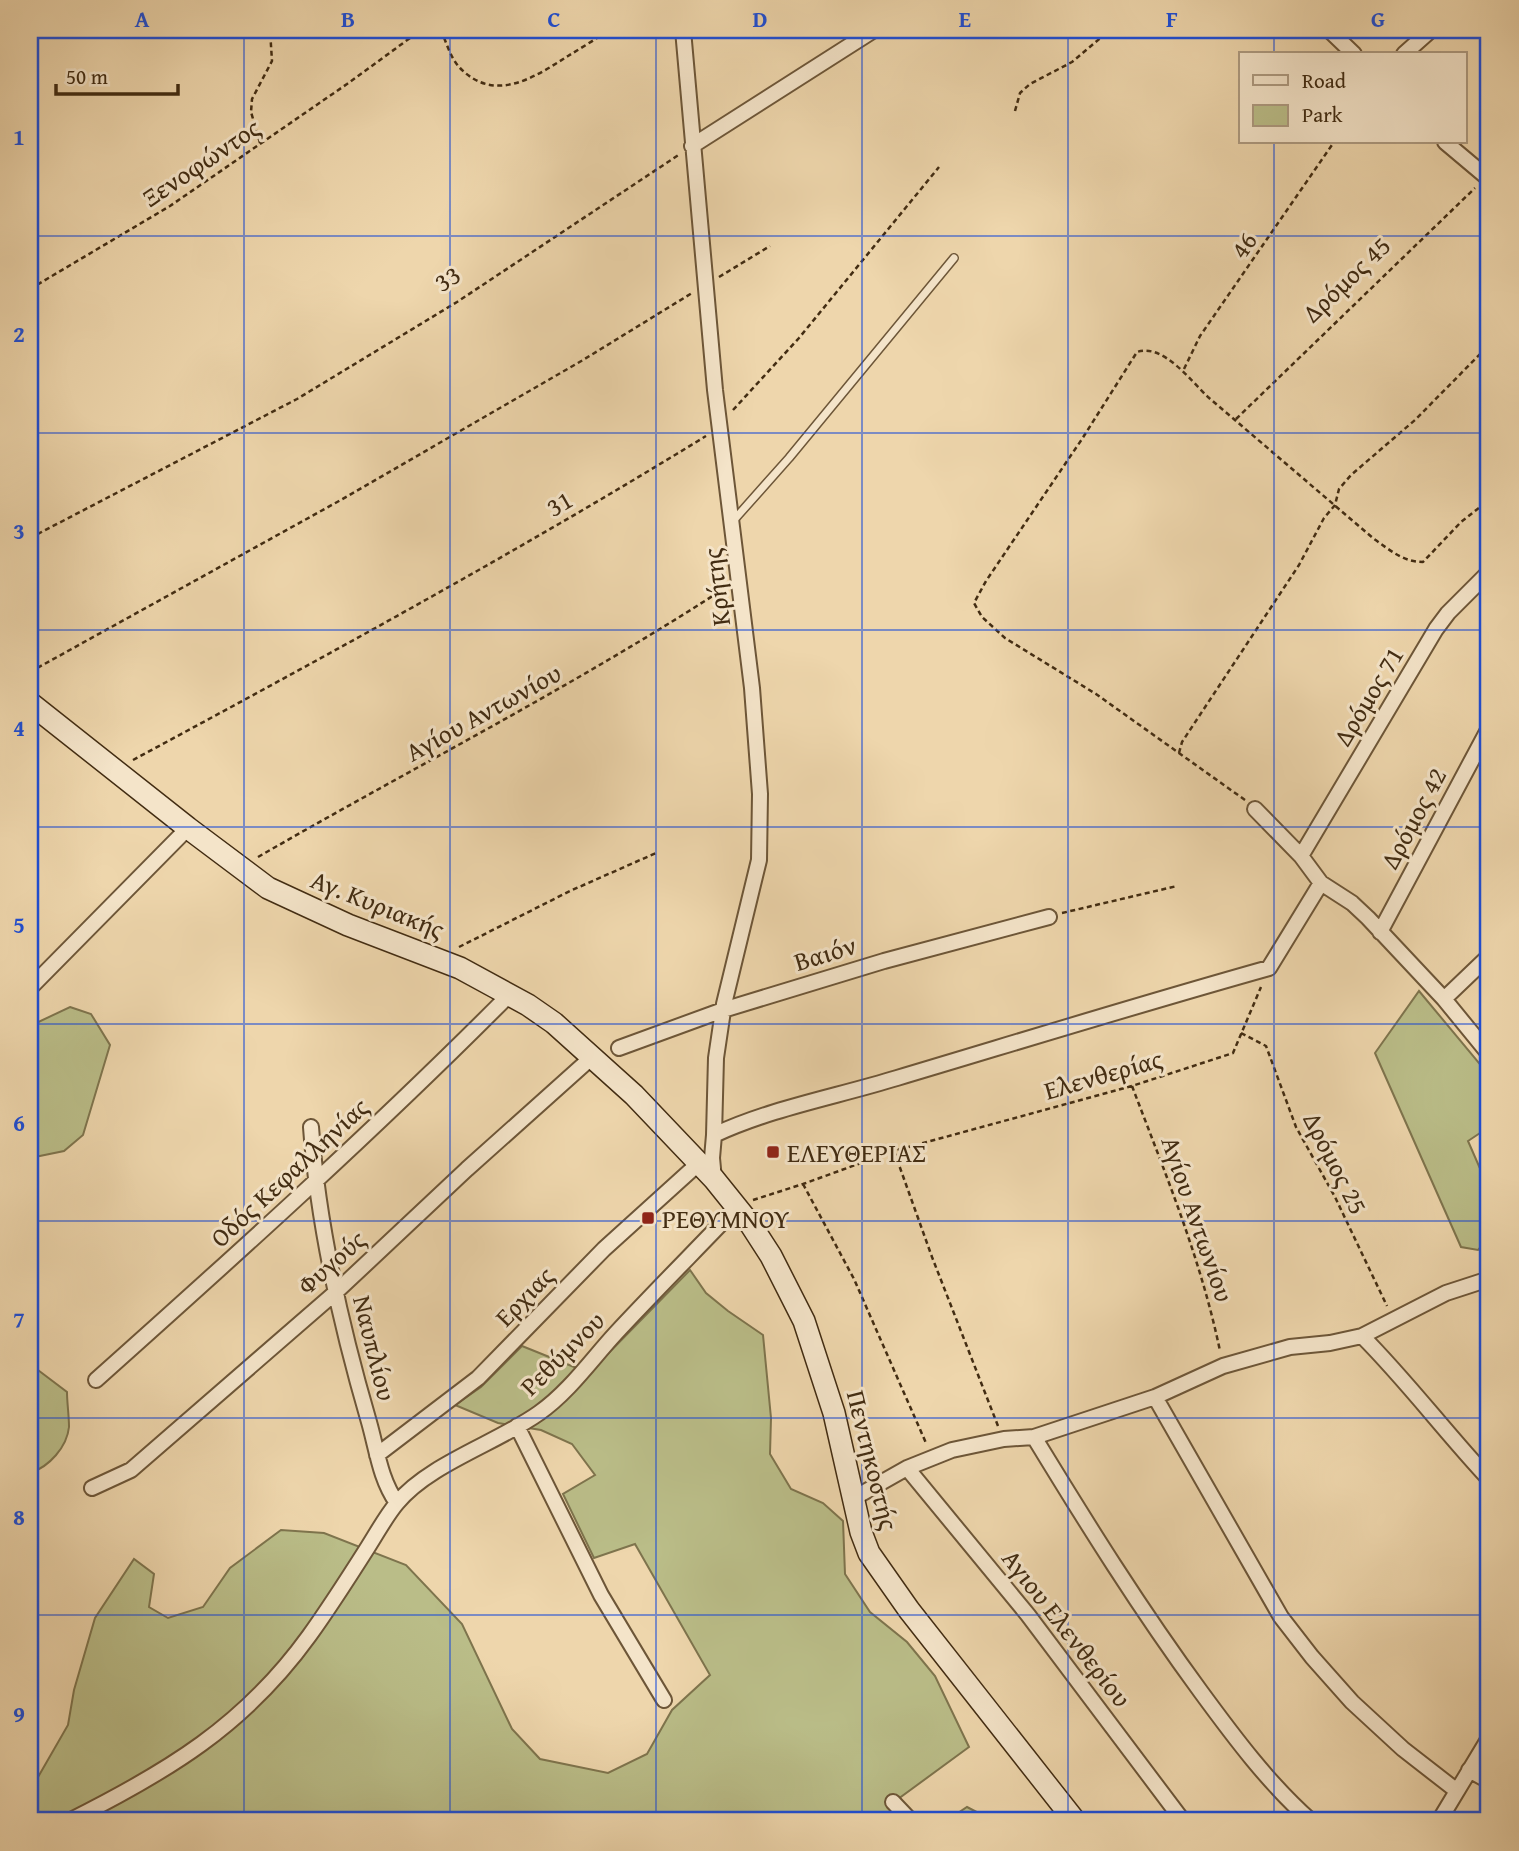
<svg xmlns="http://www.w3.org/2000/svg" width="1519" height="1851" font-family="'Gentium Book Plus',serif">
<rect width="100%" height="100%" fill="#eed6ac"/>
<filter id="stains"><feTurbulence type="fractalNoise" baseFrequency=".00286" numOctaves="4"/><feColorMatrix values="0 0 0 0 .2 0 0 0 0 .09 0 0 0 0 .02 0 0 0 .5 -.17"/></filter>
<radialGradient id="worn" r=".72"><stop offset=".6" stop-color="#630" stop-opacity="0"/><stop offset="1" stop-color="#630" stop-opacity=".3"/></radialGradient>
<path fill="#babd88" stroke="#7e744d" stroke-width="2" d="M1419,991l70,84v52l-21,14 21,48v47l-11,14 -17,-3 -86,-194z
M70,1007l21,7 19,31 -27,90 -19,16 -34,7v-132z
M690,1270l16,23 22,18 35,24 8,83 -1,36 21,35 32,14 20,18 2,53 25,38 37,30 28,34 34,71 -75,55 13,19h-877v-30l38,-66 6,-35 21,-72 39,-59 20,15 -5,33 19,11 35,-11 27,-39 51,-38 43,3 82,32 56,59 50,105 28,30 68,14 39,-19 25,-44 38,-35 -75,-131 -41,14 -31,-64 32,-19 -23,-31 -31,-14 -43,-7 -43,-18 26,-18 41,-41 67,27z
M30,1364l37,28c0,11 2,23 2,35 -2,20 -20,40 -39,46z
M967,1807l27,14h-48z"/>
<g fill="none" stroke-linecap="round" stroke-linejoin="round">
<defs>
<path id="lane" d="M733,521l56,-63 165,-200"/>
<path id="street" d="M683,30l32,360 37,298 8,106 -1,66 -35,144 -8,54 -2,77
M1329,30l25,24
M1404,54l27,-24
M1445,142l44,37
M692,146l182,-116
M1255,809l46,47 20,27 31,20 16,15 76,81 45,55
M1301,856l135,-227 12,-16 41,-41
M1380,932l109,-204
M30,988l158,-160
M1444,999l45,-43
M619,1048l104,-38 161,-49 165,-44
M311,1127c7,100 30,199 58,295 8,28 11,57 28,81
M714,1179l-2,-21 2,-23c58,-27 121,-38 183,-57 124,-37 247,-75 372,-110l52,-85
M1362,1336c45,45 83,96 127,143
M96,1380c141,-126 281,-252 414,-386
M1155,1397l126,220 31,40 40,45 51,47 54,42
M517,1426l84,169 63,105
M1034,1437c53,87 106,172 167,255 33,45 68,92 110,129
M377,1455l101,-77 126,-129 95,-86
M907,1468l121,147 155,206
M92,1488l39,-18 205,-178 131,-123 124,-111
M854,1498l53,-30 45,-18 52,-11 30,-2 121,-40 68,-31 67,-19 40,-4 32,-7 84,-43 43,-14
M1469,1770l20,11
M893,1802l18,19
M69,1821c98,-49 175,-95 240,-185 21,-29 40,-59 59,-89 9,-14 18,-31 29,-44 32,-39 100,-60 142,-90 30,-21 53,-54 77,-80 40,-43 81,-84 121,-126
M1439,1821l50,-83"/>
<path id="secondary" d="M30,703l158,125 80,60 80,37 112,43 68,37 26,18 80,72 80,84 37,46 20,31 33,65 30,92 27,119 8,21 40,57 166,211"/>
</defs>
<use href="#lane" stroke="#6d5638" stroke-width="10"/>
<use href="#street" stroke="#6d5638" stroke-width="18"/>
<use href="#secondary" stroke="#422c12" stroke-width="24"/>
<path stroke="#422c12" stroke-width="2.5" stroke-dasharray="5 3.5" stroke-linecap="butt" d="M441,30c5,12 10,29 19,38 35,36 75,9 108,-12 13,-8 28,-17 41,-26
M1015,111l5,-18 10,-9 42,-22 38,-32
M260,143l-9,-31 1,-13 20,-38 -2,-31
M719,277l51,-31
M30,289l140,-83 177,-122 74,-54
M1184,369l16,-33 134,-194
M733,410l66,-72 140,-171
M1236,419l239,-231
M30,538l267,-139 160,-97 223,-148
M30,672l309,-171 244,-141 109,-67
M1179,753l3,-11 117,-177 25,-47 11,-13 4,-16 12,-14 64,-55 74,-75
M133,760c193,-104 386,-209 573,-324
M1245,800l-149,-106 -91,-56 -23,-21 -8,-14 12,-22 96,-142 55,-87c26,-9 54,29 71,45l166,142c16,11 29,23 49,23l38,-40 28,-22
M258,857c156,-90 316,-171 467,-269
M1062,913l115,-27
M459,947l111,-56 86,-38
M1241,1033l25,13 30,81 39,70 52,109
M1132,1086c33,87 69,173 88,265
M894,1151l38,106 66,169
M803,1184l51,95 72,164
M753,1200l50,-16 91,-33 238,-65 101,-33 28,-66"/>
<use href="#lane" stroke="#f4e4c9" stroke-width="7"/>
<use href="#street" stroke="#f4e4c9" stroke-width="14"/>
<use href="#secondary" stroke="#f4e4c9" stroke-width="21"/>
</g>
<path fill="none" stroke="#1d4ed8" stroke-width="2" stroke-opacity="0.55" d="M244,30v1791M450,30v1791M656,30v1791M862,30v1791M1068,30v1791M1274,30v24M1274,142v1679M30,236h1459M30,433h1459M30,630h1459M30,827h1459M30,1024h1459M30,1221h1459M30,1418h1459M30,1615h1459"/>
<g fill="#8f2418" stroke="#f4e4c9" stroke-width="2.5">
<rect x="766" y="1145" width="14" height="14" rx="3.5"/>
<rect x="641" y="1211" width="14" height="14" rx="3.5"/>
</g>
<g text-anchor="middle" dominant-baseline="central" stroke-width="6" stroke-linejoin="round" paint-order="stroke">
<g font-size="26" fill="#422c12" stroke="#f4e4c9">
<text transform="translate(201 162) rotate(-34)">Ξενοφώντος</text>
<text transform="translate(1243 245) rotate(-56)">46</text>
<text transform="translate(447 278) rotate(-33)">33</text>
<text transform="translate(1346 279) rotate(-44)">Δρόμος 45</text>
<text transform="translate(559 503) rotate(-30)">31</text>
<text transform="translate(716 587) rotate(-97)">Κρήτης</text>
<text transform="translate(1368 696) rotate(-59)">Δρόμος 71</text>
<text transform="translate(483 712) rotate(-29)">Αγίου Αντωνίου</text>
<text transform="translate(1413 818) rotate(-62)">Δρόμος 42</text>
<text transform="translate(378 904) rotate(22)">Αγ. Κυριακής</text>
<text transform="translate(825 953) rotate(-17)">Βαιόν</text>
<text transform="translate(1103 1074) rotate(-16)">Ελενθερίας</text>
<text transform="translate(1336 1163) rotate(63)">Δρόμος 25</text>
<text transform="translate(289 1172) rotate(-43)">Οδός Κεφαλληνίας</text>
<text transform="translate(1198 1219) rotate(71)">Αγίου Αντωνίου</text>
<text transform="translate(331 1262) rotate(-42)">Φυγούς</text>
<text transform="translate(524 1296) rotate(-46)">Ερχιας</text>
<text transform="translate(375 1348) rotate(76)">Ναυπλίου</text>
<text transform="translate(562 1353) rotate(-45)">Ρεθύμνου</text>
<text transform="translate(873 1460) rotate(76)">Πεντηκοστής</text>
<text transform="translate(1067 1628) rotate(52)">Αγιου Ελενθερίου</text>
</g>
<g font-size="26" fill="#422c12" stroke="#f4e4c9" text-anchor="start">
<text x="787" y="1152">ΕΛΕΥΘΕΡΙΑΣ</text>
<text x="662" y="1218">ΡΕΘΥΜΝΟΥ</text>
</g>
</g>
<rect width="1519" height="1851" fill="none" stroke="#eed6ac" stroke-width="77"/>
<rect x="1239" y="52" width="228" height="91" fill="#f4e4c9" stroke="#ad9a80" stroke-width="2"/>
<rect x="1253" y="75" width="35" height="10" fill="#f4e4c9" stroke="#ad9a80" stroke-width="2"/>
<text x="1302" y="88" font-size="21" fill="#422c12">Road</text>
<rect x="1253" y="105" width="35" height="21" fill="#babd88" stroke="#ad9a80" stroke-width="2"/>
<text x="1302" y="122" font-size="21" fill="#422c12">Park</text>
<path d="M56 84v10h122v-10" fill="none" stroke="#422c12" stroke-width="3.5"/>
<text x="66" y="84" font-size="21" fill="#422c12" stroke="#f4e4c9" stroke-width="5" paint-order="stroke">50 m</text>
<rect x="38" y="38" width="1442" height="1774" fill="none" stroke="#1d4ed8" stroke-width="2.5"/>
<g font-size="23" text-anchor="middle" font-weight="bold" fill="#1d4ed8">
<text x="142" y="27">A</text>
<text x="348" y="27">B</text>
<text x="554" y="27">C</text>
<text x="760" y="27">D</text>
<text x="965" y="27">E</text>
<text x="1172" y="27">F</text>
<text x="1378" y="27">G</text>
<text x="19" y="145">1</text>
<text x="19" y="342">2</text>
<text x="19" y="539">3</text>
<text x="19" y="736">4</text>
<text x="19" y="933">5</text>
<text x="19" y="1131">6</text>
<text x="19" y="1328">7</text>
<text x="19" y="1525">8</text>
<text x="19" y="1722">9</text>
</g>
<rect width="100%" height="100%" filter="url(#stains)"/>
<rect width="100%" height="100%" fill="url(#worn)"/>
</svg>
